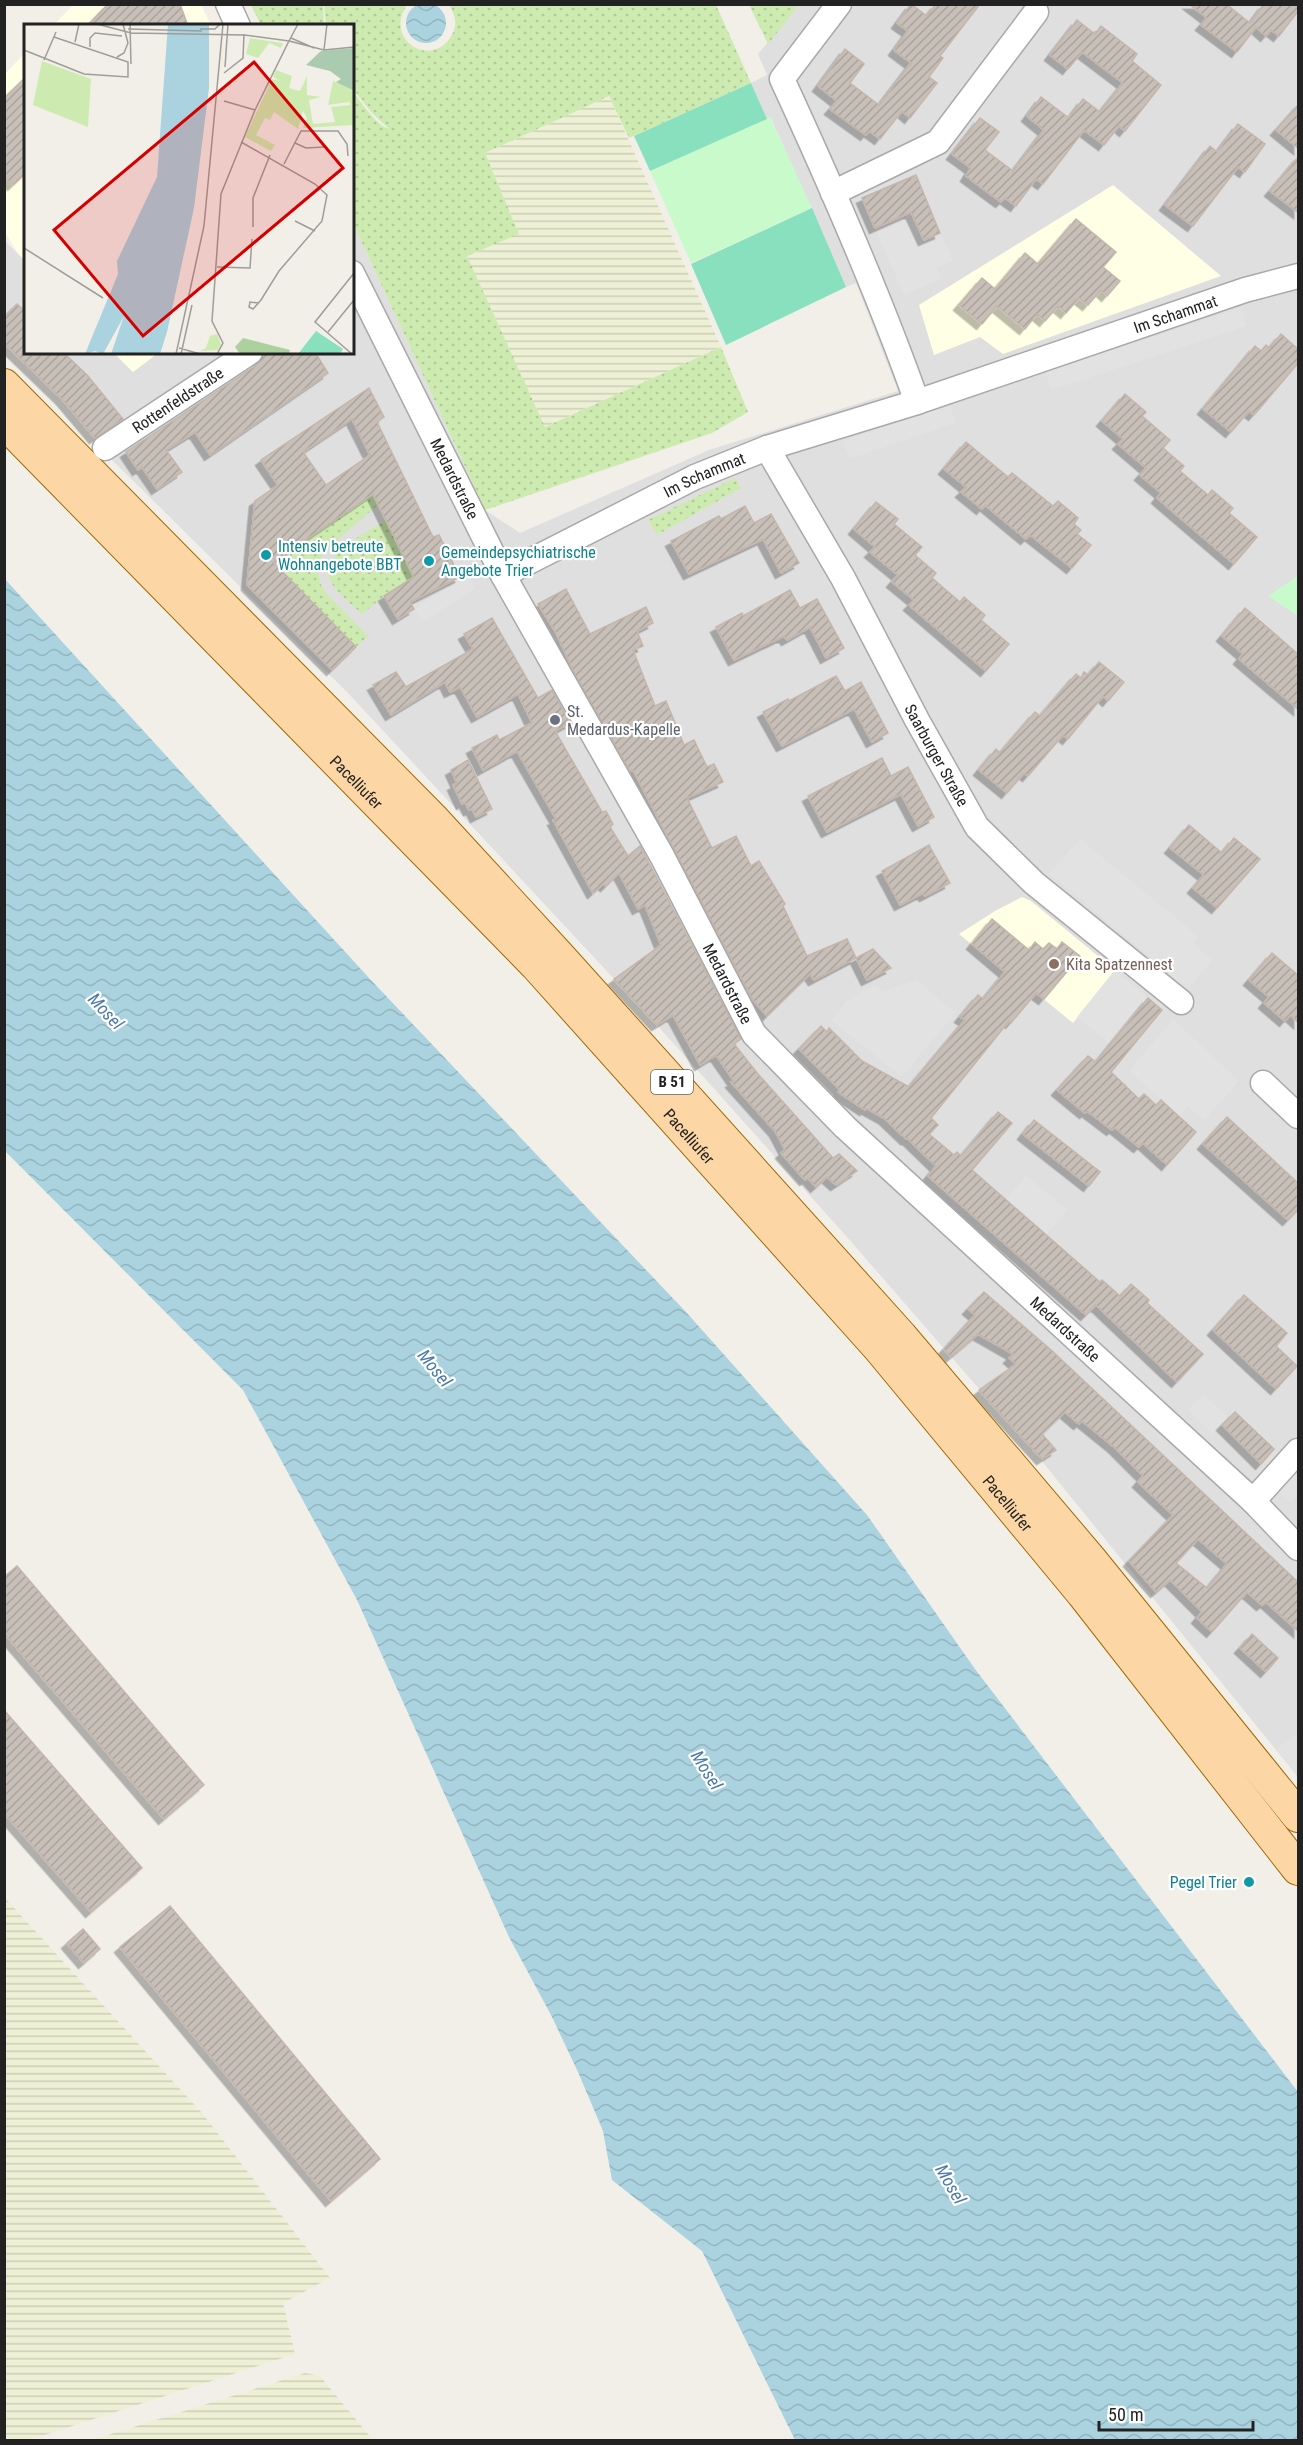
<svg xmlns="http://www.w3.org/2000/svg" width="1303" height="2445" font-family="'Roboto Condensed',sans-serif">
<defs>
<pattern id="farmland-rules" width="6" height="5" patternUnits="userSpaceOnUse" patternTransform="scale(1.5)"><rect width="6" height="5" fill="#eef0d5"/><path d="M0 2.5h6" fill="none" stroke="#ccceb7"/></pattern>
<pattern id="grass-dots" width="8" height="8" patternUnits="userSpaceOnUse" patternTransform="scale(1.5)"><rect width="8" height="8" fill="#cdebb0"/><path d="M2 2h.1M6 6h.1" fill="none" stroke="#b0c997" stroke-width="1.8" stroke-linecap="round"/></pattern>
<pattern id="water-waves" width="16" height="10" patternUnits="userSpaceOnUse" patternTransform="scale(1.5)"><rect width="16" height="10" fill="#aad3df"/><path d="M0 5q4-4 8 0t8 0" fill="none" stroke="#92b5bf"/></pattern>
<pattern id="building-hatch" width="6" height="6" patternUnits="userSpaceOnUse" patternTransform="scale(1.5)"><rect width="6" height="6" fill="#c7bfb8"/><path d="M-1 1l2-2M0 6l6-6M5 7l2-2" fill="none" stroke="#aba49e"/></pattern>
<filter id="shadow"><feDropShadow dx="-5.5" dy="5.5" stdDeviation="0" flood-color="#0004"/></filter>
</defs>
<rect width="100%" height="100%" fill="#f2efe9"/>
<path fill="#e0dfdf" d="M799,5h499v1772l-257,-317 -194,-223 -190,-212 -310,-333 -233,-230 -52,-63 -57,-56 -1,-103 21,21 1,91 88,1 19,19 25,-19 194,-1 1,-129 132,287 35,23 189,-83 189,-59 -42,-108 -10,4 -75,-169 -4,1 -16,-36 16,-8 -9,-21z"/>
<path fill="#ffffe5" d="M74,4l127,1 10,20 -158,1z
M25,53v208l-8,-9 -12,-20 -1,-157z
M1113,185l108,91 -218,78 -23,-17 -46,18 -15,-50z
M114,353h44l-25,19z
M1022,897l9,4 84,69 -42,53 -87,-71 -2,3 -25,-21 36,-23z"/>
<path fill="url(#farmland-rules)" d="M609,96l112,251 -176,80 -79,-171 53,-22 -34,-81z
M5,1898l197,215 128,165 -47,25 12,51 -266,86h-25z
M305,2373l15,3 53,64h-281z"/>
<path fill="url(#grass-dots)" d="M251,5h72l1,20h-63z
M324,5h83c-24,35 25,65 45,30 6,-11 3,-21 -3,-30h267l35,78 -122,55 -20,-42 -124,57 34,81 -52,22 78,171 176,-80 27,65 -36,21 -227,77 -132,-287v-132c9,12 22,33 36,38l-18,-17 -18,-23 -1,-63 -26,-1z
M749,5h50l-31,39z
M735,478l6,10 -84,47 -9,-15z
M373,494l6,10 -51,44 -11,15 -26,-4 -2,-8z
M386,520l28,59 -30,17 -22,18c-10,-10 -30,-24 -34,-39 -6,-21 43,-45 58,-55z
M291,568l23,2 4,3 3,12 5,8 42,43 -12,11 -70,-72 2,-6z"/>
<path fill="#c8facc" d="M770,117l42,91 -121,55 -41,-92z
M1298,576v40l-30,-20z"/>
<path fill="#88e0be" d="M751,83l16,36 -117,52 -16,-35z
M812,208l34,79 -120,58 -35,-81z"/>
<path fill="#e2e2e2" d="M911,212l13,28 16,-7 13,28 -16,7 5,10 -38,17 -29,-67z
M1241,308l6,18 -196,64 -6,-18z
M950,405l6,18 -107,36 -6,-18z
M467,575l8,13 -52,34 -9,-13z
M1080,839l119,98 -6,7 20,16 -25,29 -139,-116z
M1115,970l33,28 -37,46 -34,-27z
M916,980l39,33 -53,64 -71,-57 17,-20 27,-15 8,6z
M1173,1019l66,62 -35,39 -16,-14 -9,10 -50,-45z
M1026,1176l42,34 -22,25 -40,-35z
M1203,1394l26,25 -16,16 -25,-24z
M1298,1467v27l-8,9 -14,-13z
M1298,1734v43l-22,-29z"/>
<path fill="url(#water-waves)" d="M406 23a20 20 0 1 1 40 0a20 20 0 1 1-40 0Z
M4,578l365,400 317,334 181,203 108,154 323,423v348h-503l-93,-189 -90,-71 -9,-49 -25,-59 -27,-57 -42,-78 -152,-337 -114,-210 -238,-239z"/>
<path fill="url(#building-hatch)" stroke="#c4b6ab" stroke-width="1.5" fill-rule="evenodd" filter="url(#shadow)" d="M108,4h72l8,22h-101z
M911,4l16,12 9,-12h44l-40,52 3,2 -14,19 8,6 -27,35 -8,-7 -22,28 -11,-8 -3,4 -36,-26 7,-8 -19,-15 27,-37 19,15 -14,19 29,22 32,-42 -17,-13 14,-19 -11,-8z
M1189,4h37l24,19 14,-19h35v6l-20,26 -8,-6 -5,6 -10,-9 -19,25 -36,-27 6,-7z
M1077,20l18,14 6,-8 36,28 -5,7 29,24 -36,46 -6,-5 -15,19 -20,-15 -41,54 -7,-5 -20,27 -11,-8 -4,4 -35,-26 5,-8 -19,-14 28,-36 19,14 -14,18 28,21 31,-41 -17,-14 14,-19 28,21 14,-19 17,13 23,-29 -41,-31 -14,17 -18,-14z
M26,77v96l-13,12 -9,-9v-78z
M1299,104v45l-23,-19z
M1238,124l27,20 -20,28 -7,-5 -45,59 -28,-21 45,-59 7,6z
M1299,156v57l-29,-22z
M916,175l24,58 -16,7 -13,-28 -36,16 -13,-30z
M1076,219l40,33 -13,15 17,14 -13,15 -6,-6 -13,15 -9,-7 -13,15 -8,-7 -13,15 -8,-7 -12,15 -28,-23 -15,18 -23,-19 23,-27 13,11 30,-36 13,11z
M17,304l9,8v40h37l25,24 35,43 -28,19 -33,-39 -58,-56v-26z
M1281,334l18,16v12l-45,53 -5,-4 -18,21 -28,-23 52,-63 6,5 5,-6 3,3z
M264,352h51l13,21 -118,82 -15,-23 -29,18 16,22 -25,17 -15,-22 -4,3 -12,-18 132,-88z
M369,388l15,29 -7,5 56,115 6,-2 21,42 -50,25 4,7 -16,10 -14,-23 30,-19 -41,-83 -100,68 83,85 -24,23 -85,-85 8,-84 23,-16 -17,-25zM352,419l18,36 -44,30 -23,-33z
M1125,394l21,18 -4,4 28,24 -7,8 21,18 -4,5 28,24 4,-5 21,18 -4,5 28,24 -23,27 -77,-66 4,-5 -21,-18 6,-7 -28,-24 5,-5 -21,-18z
M966,442l42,35 4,-4 41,33 5,-5 20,17 -4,6 7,6 -4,4 14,11 -19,23 -42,-33 -4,4 -41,-34 -3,4 -21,-17 5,-5 -22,-18z
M876,502l22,17 -4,5 28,23 -7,8 21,18 -4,5 28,24 4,-5 21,18 -4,5 28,24 -23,27 -77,-66 5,-5 -22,-18 6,-7 -28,-23 5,-5 -21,-18z
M745,506l9,17 17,-9 28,49 -18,10 -18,-34 -74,35 -18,-33 48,-25 2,3z
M566,589l24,45 56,-27 7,16 -16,8 6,15 -10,4 22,56 11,-5 18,44 10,-5 13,27 7,-3 9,18 -36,16 25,50 24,-12 15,30 8,-5 26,43 -2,2 24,50 40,-17 9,19 -42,22 -4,-6 -43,42 -14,-16 -120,-230 -3,1 -54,-95 -21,-45 -17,-27z
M790,590l10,18 17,-9 27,49 -18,10 -16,-31 -23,13 -3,-4 -50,24 -18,-33 26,-14 1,3z
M1245,608l54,47v55l-60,-51 4,-5 -21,-18z
M492,618l46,80 14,-8 18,33 -15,8 47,81 4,-1 7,13 -3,3 18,29 12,-10 101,193 -7,5 24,30 75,84 6,-4 18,17 -21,14 -9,-8 -11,10 -8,-9 -3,2 -24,-27 4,-3 -10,-19 -44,-49 3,-1 -18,-26 -16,10 -27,-50 -16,10 -43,-46 47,-34 -16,-40 -7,4 -19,-36 -13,13 -3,-2 -10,9 -40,-73 3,-1 -39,-68 -34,19 -11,-22 25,-13 2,5 33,-17 -14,-29 -41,23 -17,-30 -10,5 -5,-10 -54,33 -18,-30 23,-13 10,15 67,-38 -9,-15z
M1099,662l25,20 -16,19 -5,-5 -35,43 -5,-4 -35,41 -4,-3 -17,20 -28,-23 17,-21 4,4 35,-41 5,4 36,-42 5,4 3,-6 4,3z
M836,676l9,15 16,-9 27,51 -16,9 -18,-33 -72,37 -19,-34 25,-13 1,2z
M882,758l9,18 17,-9 26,50 -16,9 -17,-32 -74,38 -19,-36z
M468,760l24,49 -16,8 -4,-8 -3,1 -4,-8 -3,2 -9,-19 4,-2 -6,-13z
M1189,825l33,28 12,-15 26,21 -43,49 -24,-20 11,-13 -34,-27z
M929,845l21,38 -25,13 -2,-3 -23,12 -18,-34z
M992,919l37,31 6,-8 8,7 6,-6 8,6 5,-7 18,14 -36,43 -8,-6 -25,30 -2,-2 -78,97 7,7 -9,9 25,21 3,-3 4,4 37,-44 14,11 -40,47 128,112 2,-2 18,16 11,-12 18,16 -2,3 56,51 -26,28 -81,-77 -10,10 -158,-139 8,-10 -29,-28 -1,1 -22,-21 -18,-10 -1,2 -27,-18 2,-2 -41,-41 22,-23 6,6 2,-4 33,33 47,26 56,-67 -5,-3 18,-22 5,4 22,-27 -33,-28z
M873,949l18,19 -24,12 -11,-22z
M1272,953l27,23v47l-9,-8 -5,6 -21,-18 5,-6 -20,-17z
M1148,998l14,12 -51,62 28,27 5,-5 12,11 5,-5 35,32 -29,33 -24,-22 -4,4 -25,-20 -2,3 -25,-19 -2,2 -28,-23 31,-34 8,6z
M1227,1117l72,67v25l-11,11 -85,-76z
M1034,1120l66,52 -11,14 -66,-52z
M984,1292l66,57 249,234v49l-33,-30 -4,3 -15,-13 -35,40 -15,-14 5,-6 -32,-32 -14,12 -27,-31 44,-46 -35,-33 5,-6 -29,-29 -32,-26 -3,3 -14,-12 -23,22 14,16 -14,9 -63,-69 37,-26 -7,-6 4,-4 -35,-20 -27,23 -7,-8 31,-34 -7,-6zM1198,1539l29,25 -20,24 -31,-25z
M1244,1295l43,38 -11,13 21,20 -21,23 -63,-59z
M1235,1412l39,37 -13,15 -39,-39z
M17,1566l187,219 -40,34 -160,-186v-56z
M1252,1634l26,24 -12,14 -26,-24z
M4,1710l138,158 -51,44 -87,-99z
M170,1906l210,253 -49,42 -211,-254z
M83,1929l17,20 -16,14 -17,-20z"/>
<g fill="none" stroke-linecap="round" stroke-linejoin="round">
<defs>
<g id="minor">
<path d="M228,4l10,22"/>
<path d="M839,4l-57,75c49,106 96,213 135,323"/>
<path d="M833,193l105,-51 98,-130"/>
<path id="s1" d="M352,273l151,302 159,281 92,178 91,93 408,374 45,47"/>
<path id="s2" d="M105,448l145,-96"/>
<path id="s3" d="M767,448l76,130 74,142 60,107 57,56 147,119"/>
<path id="s4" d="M503,575l192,-98 72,-29 150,-46 328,-112 53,-14"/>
<path d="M1263,1083l35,33"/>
<path d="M1253,1501l45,-50"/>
</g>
<g id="major">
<path d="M4,385l430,435 125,136 342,380 190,224 207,256"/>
<path id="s5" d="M4,422l532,543 343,383 204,246 215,275"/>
</g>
</defs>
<use href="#minor" stroke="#a9a9a9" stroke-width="27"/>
<use href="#major" stroke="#a06b00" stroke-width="34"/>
<use href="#minor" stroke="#fff" stroke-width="24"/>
<use href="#major" stroke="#fcd6a4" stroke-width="32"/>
</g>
<g fill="#0f9aa8" stroke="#fff" stroke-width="2">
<circle cx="266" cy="555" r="6"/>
<circle cx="429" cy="561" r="6"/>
<circle cx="1249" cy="1882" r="6"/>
</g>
<circle fill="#6b7280" stroke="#fff" stroke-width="2" cx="555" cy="720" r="6"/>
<circle fill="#8d6e63" stroke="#fff" stroke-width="2" cx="1054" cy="964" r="6"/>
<g text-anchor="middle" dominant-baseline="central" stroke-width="4.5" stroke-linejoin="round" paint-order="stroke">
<rect fill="#fff" stroke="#646464" stroke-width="1.5" x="651" y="1070" width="42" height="24" rx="4.5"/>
<g font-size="15" font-weight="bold" fill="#222">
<text x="672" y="1082">B 51</text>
</g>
<g font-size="16" fill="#222" stroke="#fff">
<text stroke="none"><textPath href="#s4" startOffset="723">Im Schammat</textPath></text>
<text stroke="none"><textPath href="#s2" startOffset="87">Rottenfeldstraße</textPath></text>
<text stroke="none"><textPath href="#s4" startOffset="225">Im Schammat</textPath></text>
<text stroke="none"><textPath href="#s1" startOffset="230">Medardstraße</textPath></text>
<text stroke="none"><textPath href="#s3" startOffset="351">Saarburger Straße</textPath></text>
<text stroke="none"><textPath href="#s5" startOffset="504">Pacelliufer</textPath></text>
<text stroke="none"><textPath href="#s1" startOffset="804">Medardstraße</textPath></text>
<text stroke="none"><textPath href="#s5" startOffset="990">Pacelliufer</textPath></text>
<text stroke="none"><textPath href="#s1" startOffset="1290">Medardstraße</textPath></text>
<text stroke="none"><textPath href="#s5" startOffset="1476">Pacelliufer</textPath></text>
</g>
<g font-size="16" fill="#0d838f" stroke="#fff" text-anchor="start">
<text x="278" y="546">Intensiv betreute<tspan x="278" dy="18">Wohnangebote BBT</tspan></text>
<text x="441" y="552">Gemeindepsychiatrische<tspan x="441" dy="18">Angebote Trier</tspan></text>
<text x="1237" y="1882" text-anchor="end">Pegel Trier</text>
</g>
<g font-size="16" fill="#5b616d" stroke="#fff" text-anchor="start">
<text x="567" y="711">St.<tspan x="567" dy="18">Medardus-Kapelle</tspan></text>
</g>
<g font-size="16" fill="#785e54" stroke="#fff" text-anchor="start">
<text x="1066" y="964">Kita Spatzennest</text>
</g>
<g font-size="18" font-style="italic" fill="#4a7aab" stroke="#fff">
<text transform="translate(106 1011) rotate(47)">Mosel</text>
<text transform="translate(435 1368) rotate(51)">Mosel</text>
<text transform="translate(707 1770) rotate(58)">Mosel</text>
<text transform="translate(951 2184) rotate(60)">Mosel</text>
</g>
</g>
<g transform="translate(24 24)">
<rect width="330" height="330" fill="#f2efe9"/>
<path d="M226,14l32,5 1,1 -2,4 -12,-5 -11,15 -12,-4zM18,37l49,18 -3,48 -55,-22zM252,46l16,6 -3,12 11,3 7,-15v19l14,2 -12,3 4,24 22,-2 -4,-15 19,-2v-3l-22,3 5,-24 21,8v36l-51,3 4,-10 -4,-7 -5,18 -24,-17 -4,8 -5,-2 -9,17 19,10 -4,6 -26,-14 27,-58 8,2 -7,-4zM193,310l4,10 -3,6 -18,1 6,-3 4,-12z" fill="#cdebb0"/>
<path d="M219,314l47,12 -1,4h-49l-5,-7z" fill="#add19e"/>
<path d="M330,24l-1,42 -17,-8 5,-3 -11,-8 -24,-6 15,-14z" fill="#aacbaf"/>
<path d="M292,307l27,18 -3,5h-42z" fill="#88e0be"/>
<path d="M144,0h41v64l-15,120 -27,124 -7,22h-49l13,-38 -21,38 -8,-3 -10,3 33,-80 -1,-13 40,-84z" fill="#aad3df"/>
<path fill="none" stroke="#9f9d99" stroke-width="1.5" d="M73,0l34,9 113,2 45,6 9,-17M106,0l1,40M104,5l74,2M176,5h15l5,-5M267,14l23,10M51,18l4,-18M66,23v-9l5,-5 27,3M0,26l60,24 44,3v-15l-74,-25M300,26l3,-26M93,33l7,-4 4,-10 -5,-19M20,36l12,-28M201,43l3,-43M200,49l19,-15 1,-24M200,77l31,9M217,118l74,42 12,11 -5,26 -43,50 -18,29 -7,8 -1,1 -4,-2 1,-5 9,1M271,119l11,5 18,-1M260,140l17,-33h37l9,13 1,12M271,197l20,10M229,203v-29l17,-43M0,224l79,50M193,243l33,1 2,-29M304,308l26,-32M155,324l21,6M152,330l28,-128 19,-202M157,330l11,-49M193,330l6,-11 -11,-22 9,-127 34,-84 34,-69 35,9 30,-3M328,330l-37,-32 39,-49"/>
<path fill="#d40000" fill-opacity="0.15" stroke="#d40000" stroke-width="3" d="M230,38l89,106 -200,168 -89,-106z"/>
<rect width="330" height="330" fill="none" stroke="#222" stroke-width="3"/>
</g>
<rect width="1303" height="2445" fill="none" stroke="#222222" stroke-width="12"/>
<path d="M1099 2421v9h154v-9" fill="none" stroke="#222222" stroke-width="3"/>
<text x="1108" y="2421" font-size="18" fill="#222222" stroke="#ffffff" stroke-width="4.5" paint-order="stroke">50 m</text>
</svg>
